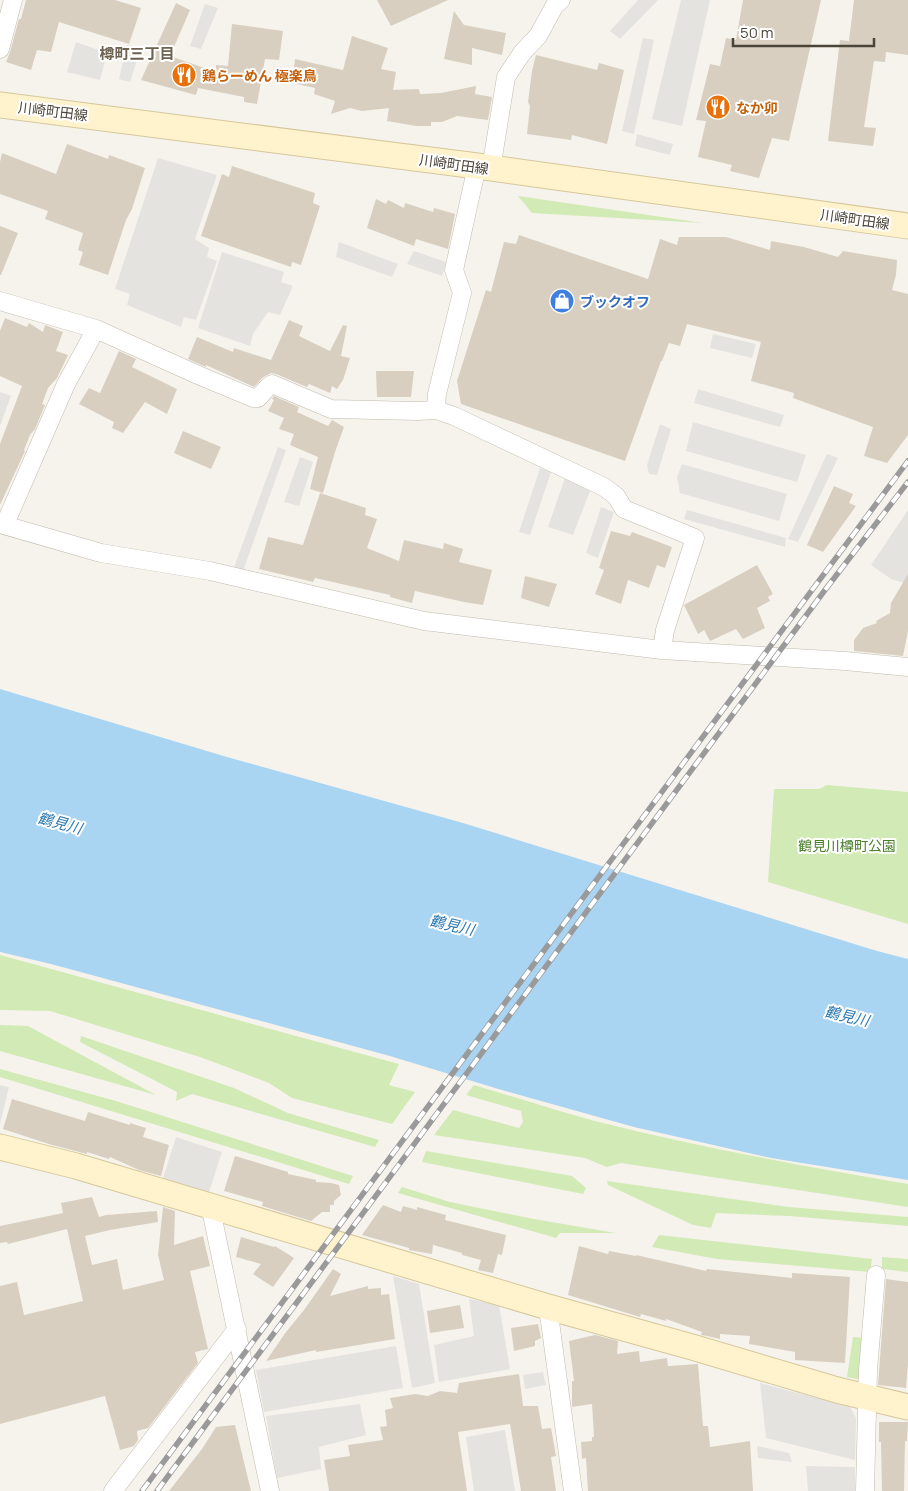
<svg xmlns="http://www.w3.org/2000/svg" width="908" height="1491" font-family="Manrope,'Noto Sans JP',sans-serif">
<rect width="100%" height="100%" fill="#f6f3ec"/>
<path fill="#d2eab5" d="M518,196l185,27 -171,-10z
M827,785l81,7v132l-140,-42 6,-93h45z
M0,955l399,109 -10,21 26,7 -23,32 -100,-26 -23,-15 -69,-26 -150,-46 -50,-1z
M0,1025l28,1 128,69 -156,-44z
M81,1036l153,52 54,25 91,27 -4,7 -183,-53 -16,7 1,-9 -97,-50z
M0,1069l116,32 237,75 -4,8 -349,-107z
M474,1085c40,12 80,25 121,36 103,26 208,45 313,63v23l-287,-44 -14,4 -22,-9 -151,-23 19,-25 66,18 4,-6 -2,-11 -55,-16z
M426,1151l146,25 14,12 -3,6 -161,-32z
M607,1181l182,26 119,10v9l-119,-10 -73,-3 -5,15 -18,-3 -85,-40z
M402,1187l48,15 84,17 82,14h-56l-4,5 -158,-45z
M659,1235l213,24 -2,13 -153,-13 -65,-12z
M882,1257l26,2v13l-26,-3z
M853,1337l14,1 -5,42 -15,-3z"/>
<path fill="#e5e3e0" d="M638,0h20l-38,39 -10,-8z
M681,0h29l-28,126 -30,-7z
M205,4l13,4 -17,41 -11,-3z
M643,38l11,2 -20,94 -12,-3z
M76,42l31,11 -7,27 -33,-8z
M127,45l14,3 -11,34 -11,-3z
M637,134l36,10 -3,11 -35,-9z
M158,158l59,17 -22,64 14,9 -2,9 10,4 -21,59 -12,-3 -3,10 -54,-22 3,-11 -15,-5z
M339,242l59,22 -6,13 -56,-20z
M414,251l32,11 -4,14 -35,-12z
M222,252l62,20 -3,10 12,4 -13,29 -12,-3 -15,22 -3,12 -52,-18z
M713,334l43,10 -4,14 -42,-10z
M698,389l86,26 -4,12 -86,-24z
M0,392l11,4 -11,30z
M693,422l113,33 -9,27 -111,-31z
M660,424l11,5 -14,46 -8,-1 -2,-9z
M278,447l8,3 -43,121 -10,-1z
M827,454l11,4 -40,84 -10,-3z
M300,457l13,5 -14,44 -15,-4z
M682,464l105,30 -8,27 -99,-28 -3,-16z
M540,468l11,4 -21,63 -11,-3z
M565,478l25,13 -17,44 -25,-8z
M601,507l13,5 -16,46 -12,-5z
M687,510l99,28 -1,9 -101,-28z
M908,510v74l-17,-5 -20,-14z
M0,1085l9,2 -9,37z
M176,1137l46,15 -14,43 -46,-14z
M393,1276l26,8 16,99 -23,5z
M469,1299l30,6 11,64 -71,13 -5,-37 40,-9z
M396,1346l7,42 -139,24 -8,-42z
M543,1372l3,13 -21,4 -2,-14z
M760,1383l90,24 6,11 -1,42 -89,-22z
M360,1404l6,31 -47,12 2,22 -44,9 -11,-62z
M505,1430l10,61h-41l-8,-54z
M757,1446l32,7 3,9 -34,-4z
M806,1466l49,1v24h-47z"/>
<path fill="#a9d4f2" d="M0,689l227,68 236,66 414,128 31,8v221l-137,-22 -137,-31 -139,-39 -105,-32 -339,-92 -51,-12z"/>
<path fill="#d8cfc1" d="M26,0h89l26,8 -12,36 -70,-22 -8,30 -14,-2 -6,20 -25,-8 4,-10 9,-33h2z
M377,0h71l-57,26z
M743,0h78l-32,141 -17,-3 -13,40 -29,-7 2,-6 -34,-8 8,-36 -10,-1 14,-56 10,2 6,-28 10,2z
M854,0h54v55l-22,-3 -1,10 -11,-1 -10,66 12,1 -3,18 -45,-5 12,-101 9,1z
M176,3l14,7 -20,46 46,16v-7l12,1 4,-42 51,7 -4,29 -14,-1 -8,45 -13,-2v-5l-46,-9 -2,7 -55,-15z
M454,11l10,14 42,8 -4,22 -30,-7v17l-28,-6z
M352,36l36,12 -7,21 15,3 -3,18 26,-1 1,5 21,-1 35,-7 -1,8 17,3 -4,23 -31,-4 -15,6h-11v4h-15l-29,-5 2,-13 -27,3 -12,-3 -19,6 4,-13 -21,-7 1,-6 -23,-5 3,-24 48,11z
M536,55l61,15 2,-7 25,7 -17,74 -35,-9 -1,5 -44,-6 3,-28 -2,-4 4,-31z
M67,144l41,15 1,-4 36,13 -13,41 -6,11 -18,55 -29,-10 4,-13 -5,-2 5,-17 -38,-14 3,-8 -48,-17v-32l2,-9 54,21z
M232,166l83,27 -2,10 7,3 -19,59 -9,-3 -1,5 -90,-31 21,-62 7,3z
M376,199l10,5 2,-4 16,8 1,-5 28,9 1,-4 21,6 -7,35 -32,-10 -2,7 -47,-18z
M0,226l18,7 -17,42h-1z
M519,235l129,44 12,-40 17,6 2,-8h47l44,13 1,-9 33,6 34,10 5,-6 54,9 -1,15 -4,15 16,4v141l-21,28 -23,-7 9,-29 -80,-29 1,-5 -43,-12 10,-39 -74,-18 -7,22 -11,-3 -7,18h-1l-36,100 -164,-57 -4,-23 29,-91 5,2 13,-50 12,2z
M5,318l22,9 2,-4 14,9 2,-7 18,7 -7,19 12,4 -11,23 -9,10 -6,16 3,1 -10,24 -5,6 -6,15 1,1 -25,54v-61l22,-58 -22,-10v-45z
M289,320l14,6 -4,10 31,15 13,-26 4,1 -6,30 9,2 -7,22 -6,9 -5,-3 -2,7 -21,-9 -2,3 -31,-13 -5,-1 -9,5 -8,9 -48,-22v2l-18,-8 9,-22 36,15 1,-4 37,12z
M119,351l17,8 -4,8 45,22 -10,25 -22,-12 -22,31 -11,-5 2,-6 -35,-18 10,-16 11,5z
M376,371h38l-3,26h-34z
M274,396l25,11 -2,5 31,14 4,-6 12,7 -9,25 -12,41 -13,-4 8,-32 -28,-12 4,-11 -15,-5 5,-11 -16,-7 6,-11 -2,-1z
M183,431l38,16 -10,22 -37,-16z
M834,486l19,8 -4,9 7,3 -33,46 -16,-7z
M320,493l46,15 -1,7 12,4 -10,29 32,13 5,-21 39,9 1,-6 19,6 -4,13 33,8 -9,35 -19,-3 -49,-11 -3,12 -22,-6v-2l-75,-17 -2,4 -54,-13 9,-32 35,8z
M611,531l19,5 2,-4 40,15 -7,21 -8,-3 -8,23 -21,-8 -7,24 -26,-10 9,-24 -5,-2z
M757,565l16,29 -5,3 2,4 -13,7 8,20 -22,11 -7,-10 -26,12 -6,-11 -6,4 -14,-29z
M908,574v57l-5,25 -49,-5v-11l9,-12 14,-5 -1,-2 14,-8 1,-10z
M525,576l32,8 -8,23 -28,-9z
M12,1099l73,22 3,-9 42,13v-2l16,5 -3,9 26,8 -8,31 -22,-6 -29,-13 -1,2 -22,-7v2l-35,-9 -49,-16z
M235,1156l53,16v2l28,6v2l15,1 8,2 2,10 -7,6v4h-4v7h-8l-11,9 -49,-15 1,-4 -39,-11z
M92,1197l7,20 7,-2 51,-4 1,11 -48,8 -25,6 7,29 25,-6 6,31 41,-10 -6,-25 5,-48 12,4 -1,34 29,-9 7,30 -20,5 18,78 -13,3 3,11 -50,65 -11,3 1,9 -4,6 -14,4 -15,-54 -105,28v-138l17,-4 7,33 59,-14 -16,-72 -59,15 -1,-2 -7,1v-17l63,-13 -2,-10z
M383,1205l18,7 2,-6 14,4v-3l29,8 -1,5 61,15 -4,20 -4,-1 -5,19 -15,-3 3,-10 -19,-5v-2l-29,-8 -1,9 -23,-4v-2l-47,-13z
M241,1237l33,10 1,-1 19,12 -21,29 -20,-13 8,-10 -25,-7z
M579,1246l29,8 1,-3 27,5v-1l70,16 1,-2 85,9v-5l58,4 -5,86 -50,-3v-8l-46,-8 1,-8 -30,-2v5l-13,-3 -6,-1 1,-3 -36,-13v2l-25,-7 -1,3 -72,-22z
M333,1269l8,5 -11,22 38,-10v3l13,-1v7l8,-1 6,45 -79,13v-2l-50,11 20,-29 18,-22z
M886,1279l22,3v82l-2,24 -28,-3z
M460,1305l4,23 -34,5 -3,-22z
M538,1324l3,14 -6,3v5l-21,5 -3,-23z
M595,1335l23,6 -1,13 22,-3 1,11 27,-4 1,8 30,-2 5,62h5l2,21 40,-6 3,50h-165l-2,-33 -4,1 -1,-17 11,-1v-4h2l-2,-33 -20,3v-26h2l-5,-40z
M519,1374l4,32h15l4,23 9,-1 5,28 -5,1 5,34h-35l-11,-67 -52,8 9,59h-138l-5,-31 26,-4 -2,-11 35,-5 -3,-13 7,-1 -2,-16 8,-2 -3,-10 25,-4 13,2 12,-5 17,2 2,-10z
M879,1422h29l-1,19h-2l-1,50h-22l-1,-49h-2z
M235,1425l16,66h-82l33,-42 14,-22z"/>
<g fill="none" stroke-linecap="round" stroke-linejoin="round">
<defs>
<path id="street" d="M0,49l13,-49
M477,166l-23,104 8,23 -25,101 -1,16 18,6 150,71 12,9 8,13 71,29 -30,92 -3,20
M491,169l15,-92 16,-24 16,-17 17,-31 6,-5
M0,301l96,28 102,46 55,23h5l10,-11 4,-3 59,25 86,2 19,-1
M0,524l101,29 109,18 214,50 238,29 183,11 63,6
M5,524l61,-140 30,-55
M210,1205l60,286
M548,1307l25,184
M113,1491l124,-162
M865,1491l3,-121 8,-95"/>
<path id="secondary" d="M0,105l477,61 431,60
M0,1147l76,19 472,141 144,40 145,43 71,17"/>
</defs>
<use href="#street" stroke="#c2bbae" stroke-width="19"/>
<use href="#secondary" stroke="#d6c79b" stroke-width="27"/>
<use href="#street" stroke="#fff" stroke-width="18"/>
<use href="#secondary" stroke="#fff3cd" stroke-width="25"/>
<defs>
<path id="rail" d="M142,1491l766,-1030
M157,1491l668,-901 83,-108"/>
</defs>
<use href="#rail" stroke="#9a9a9a" stroke-width="5.5"/>
<use href="#rail" stroke="#fff" stroke-width="4" stroke-dasharray="11" stroke-linecap="butt"/>
</g>
<defs>
<symbol id="restaurant-disc" viewBox="-11 -11 22 22"><circle r="9.5" fill="#e8710a" stroke="#fff"/><path d="M-5-6h1v4h1v-4h1v4h1v-4h1v5L-1.5 .5V6h-2V.5L-5-1ZM5-6V6H3V1.5H1.5Q1.5-4 5-6Z" fill="#fff"/></symbol>
<symbol id="shop-disc" viewBox="-11 -11 22 22"><circle r="9.5" fill="#3f7fe0" stroke="#fff"/><path d="M-5-2.5h2.3a2.7 3.5 0 0 1 5.4 0H5L5.5 6h-11ZM-1.5-2.5h3a1.5 2.3 0 0 0-3 0Z" fill="#fff"/></symbol>
</defs>
<g fill-rule="evenodd">
<use href="#restaurant-disc" x="170" y="61" width="28" height="28"/>
<use href="#restaurant-disc" x="704" y="93" width="28" height="28"/>
<use href="#shop-disc" x="548" y="287" width="28" height="28"/>
</g>
<g text-anchor="middle" dominant-baseline="central" stroke-width="4" stroke-linejoin="round" paint-order="stroke">
<g font-size="14" font-weight="bold" fill="#c56008" stroke="#fff" text-anchor="start">
<text x="202" y="75">鶏らーめん 極楽鳥</text>
<text x="736" y="107">なか卯</text>
</g>
<g font-size="14" fill="#4b4439" stroke="#fff">
<text transform="translate(53 111) rotate(7)">川崎町田線</text>
<text transform="translate(454 164) rotate(8)">川崎町田線</text>
<text transform="translate(855 219) rotate(8)">川崎町田線</text>
</g>
<g font-size="14" font-weight="bold" fill="#366cbe" stroke="#fff" text-anchor="start">
<text x="580" y="301">ブックオフ</text>
</g>
<g font-size="14" fill="#4a7f2a" stroke="#fff">
<text x="847" y="845">鶴見川樽町公園</text>
</g>
<g font-size="15" font-weight="bold" fill="#6e6250" stroke="#fff">
<text x="137" y="53">樽町三丁目</text>
</g>
<g font-size="15" font-style="italic" fill="#2e7ab2" stroke="#fff">
<text transform="translate(60 823) rotate(15)">鶴見川</text>
<text transform="translate(452 925) rotate(13)">鶴見川</text>
<text transform="translate(847 1016) rotate(13)">鶴見川</text>
</g>
</g>
<path d="M733 38v8h141v-8" fill="none" stroke="#4b4439" stroke-width="2.5"/>
<text x="740" y="38" font-size="15" fill="#4b4439" stroke="#ffffff" stroke-width="4" paint-order="stroke">50 m</text>
</svg>
